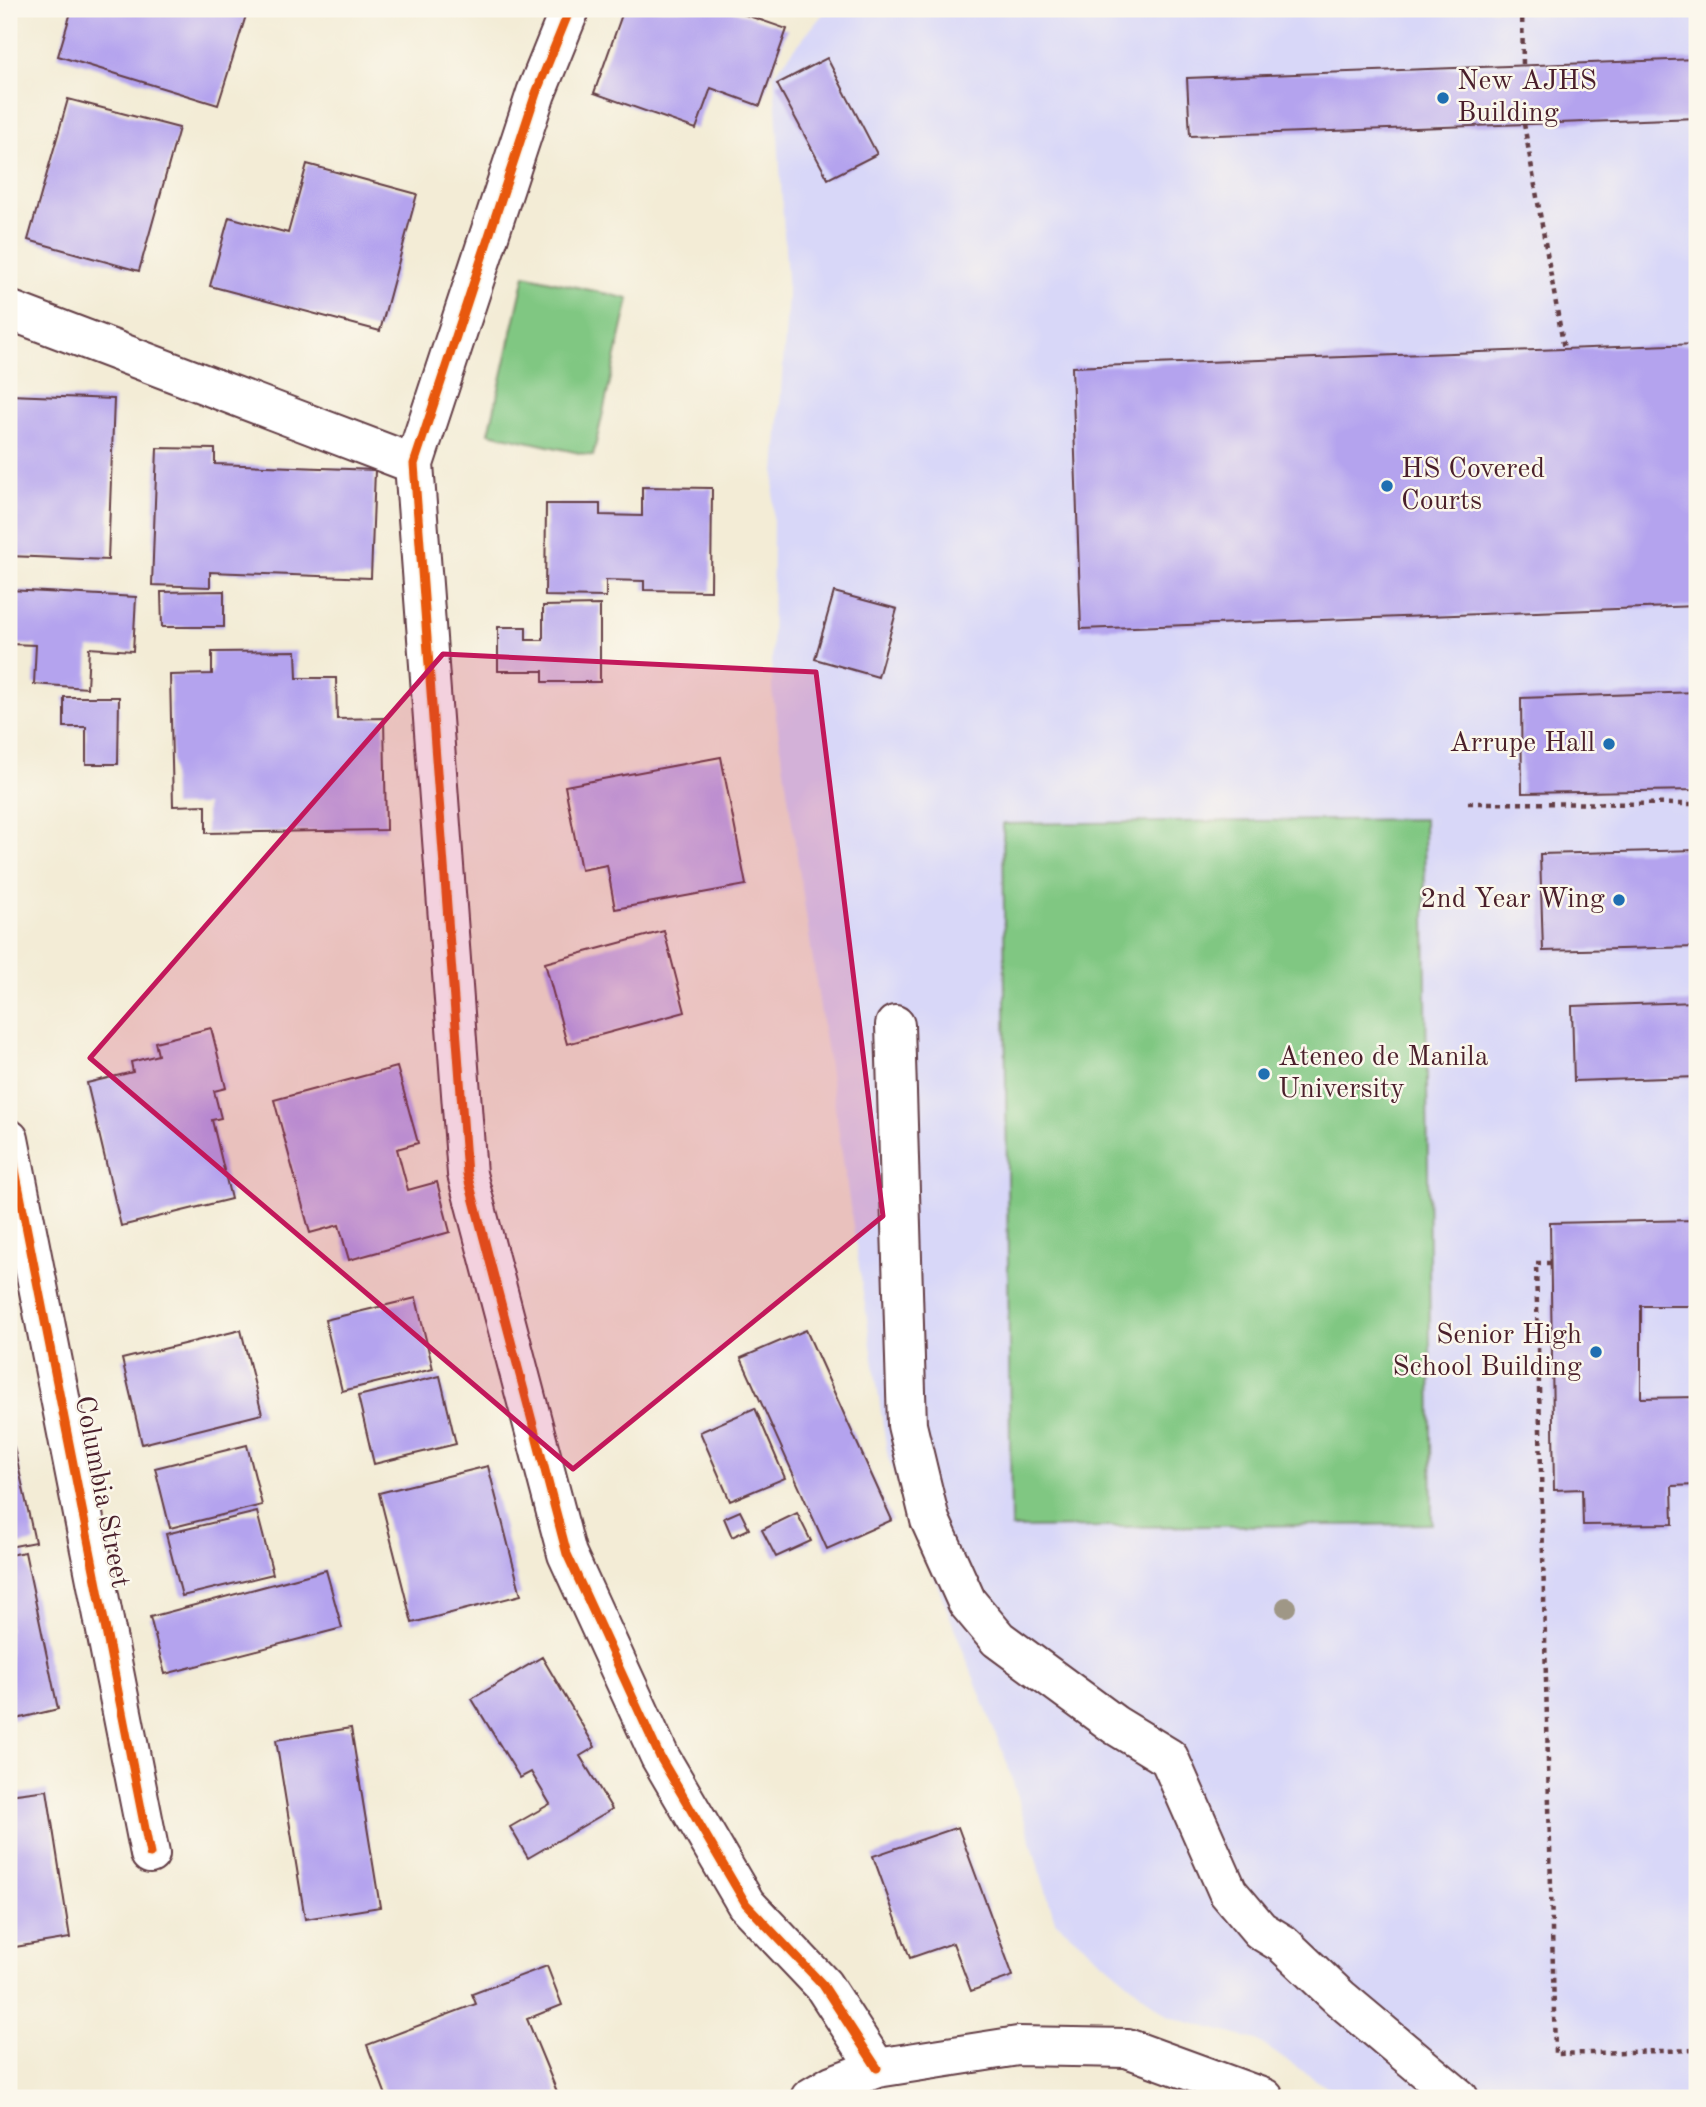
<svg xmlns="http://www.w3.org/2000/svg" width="1706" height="2107" font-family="'Old Standard TT',serif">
<rect width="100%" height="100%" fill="#fbf7ec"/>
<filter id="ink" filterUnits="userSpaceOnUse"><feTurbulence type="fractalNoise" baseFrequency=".0143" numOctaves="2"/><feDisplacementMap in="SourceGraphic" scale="14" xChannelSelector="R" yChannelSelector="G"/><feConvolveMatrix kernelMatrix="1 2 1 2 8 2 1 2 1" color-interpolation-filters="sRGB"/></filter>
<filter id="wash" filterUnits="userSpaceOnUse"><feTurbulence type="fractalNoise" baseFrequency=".00686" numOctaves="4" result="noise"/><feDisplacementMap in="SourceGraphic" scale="28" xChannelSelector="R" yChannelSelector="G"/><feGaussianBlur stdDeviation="1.57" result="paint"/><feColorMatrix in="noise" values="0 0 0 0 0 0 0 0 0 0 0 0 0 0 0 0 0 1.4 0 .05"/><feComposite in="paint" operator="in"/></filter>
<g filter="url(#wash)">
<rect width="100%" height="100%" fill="#f3ecd6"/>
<path fill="#d8d7f8" d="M827,9h870v2089h-354l-87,-58 -87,-23 -114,-96 -48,-158 -119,-305 -116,-768 1,-190 15,-205 -14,-221z"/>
<path fill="#80c782" stroke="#657356" stroke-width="2" d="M525,275l104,24 -36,157 -104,-23z
M1424,819l8,705 -421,4 -8,-704z"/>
<g id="blocks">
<path fill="#b4a3ee" d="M72,9h176l-30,96 -160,-49z
M624,9h104l59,20 -27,77 -49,-18 -15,41 -102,-36z
M827,58l50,96 -49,25 -51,-95z
M1697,59v59l-507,18 -3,-58z
M68,99l111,29 -40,143 -111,-31z
M307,164l110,30 -37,137 -170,-45 19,-69 59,16z
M1697,344v262l-616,23 -9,-262z
M9,395l105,4 -6,161 -99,-4z
M157,448l58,1v15l160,6 -4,108 -161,-6v15l-58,-2z
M642,487l70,1 -1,103 -67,-1v-9l-38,-1v17l-61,-1 1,-92h54v11l42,1z
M9,590l127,7 -3,54 -44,-3 -2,40 -53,-4 2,-39 -27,-1z
M224,591v36h-62l-1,-35z
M834,592l63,17 -19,68 -63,-18z
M600,605v77h-57v-11h-45v-44h28v13h17v-34z
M296,651l1,27h39l1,41 47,-1 2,112 -180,3v-28l-33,1 -3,-131 42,-1v-22z
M1697,692v98l-175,3 -1,-95z
M64,697h55l-1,67h-32v-37h-22z
M721,757l25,128 -131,24 -8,-44 -26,5 -16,-84z
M1697,850v97l-154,4 -3,-97z
M664,931l21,81 -118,32 -22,-81z
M1697,1002v75l-123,4 -2,-75z
M211,1028l15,60 -12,3 7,27 -9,2 19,79 -110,27 -34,-143 46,-11 -2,-10 27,-7 -3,-13z
M397,1067l21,76 -21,6 11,41 29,-8 13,50 -101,28 -10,-35 -29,8 -36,-133z
M1697,1220v86h-56v92l56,-1v88l-25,1 1,38 -90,1 -1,-36 -28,1 -4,-267z
M416,1298l17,71 -91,22 -17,-71z
M241,1330l21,84 -120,30 -20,-85z
M806,1330l86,190 -65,29 -86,-191z
M440,1376l16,68 -82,20 -16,-68z
M755,1408l30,70 -55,23 -30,-69z
M247,1445l15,60 -92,23 -15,-60z
M14,1447l21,95 -26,5v-99z
M488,1466l33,129 -109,28 -33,-130z
M740,1511l9,18 -17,8 -8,-19z
M257,1512l16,62 -91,22 -16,-62z
M797,1513l14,28 -35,16 -14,-27z
M25,1552l33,157 -46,11 -3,-14v-151z
M326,1570l16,58 -177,46 -15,-57z
M542,1657l53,90 -15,9 32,53 -84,49 -18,-31 40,-23 -19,-32 -11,6 -48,-79z
M351,1728l29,179 -75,12 -29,-179z
M47,1790l23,148 -61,10v-153z
M958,1827l55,149 -42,15 -18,-48 -43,15 -37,-102z
M547,1966l15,39 -35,14 31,75 -12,4h-159l-20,-53 109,-41 -4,-10z"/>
</g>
</g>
<g filter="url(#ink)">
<use href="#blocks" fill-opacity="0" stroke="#633e45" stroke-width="2"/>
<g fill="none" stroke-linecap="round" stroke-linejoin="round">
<defs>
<path id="minor" d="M570,9l-34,84 -122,371 53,710 100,380 93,203 86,147 77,81 54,83
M9,310l405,154
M895,1025l12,400 23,95 37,82 31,37 117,86 54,33 59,134 32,38 23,14 57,54 119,100
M9,1139l141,715
M810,2098l22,-13 45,-17 141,-22 109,2 137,50"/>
</defs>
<use href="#minor" stroke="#633e45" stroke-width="42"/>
<path stroke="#633e45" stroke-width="4.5" stroke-dasharray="5 5" stroke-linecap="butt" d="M1522,9l1,56
M1524,124l40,225
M1468,803l229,1
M1551,1263h-15l19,791 142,-4"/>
<use href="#minor" stroke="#fff" stroke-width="38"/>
<defs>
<path id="cycleway" d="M570,9l-34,84 -122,371 53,710 100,380 93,203 86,147 77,81 54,83
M9,1139l141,715"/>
</defs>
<use href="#cycleway" stroke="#fbf7ec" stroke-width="13"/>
<use href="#cycleway" stroke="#e8590c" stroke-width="9"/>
</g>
<circle fill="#9f9786" cx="1286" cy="1607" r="10"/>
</g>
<path fill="#c2185b" fill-opacity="0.2" stroke="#c2185b" stroke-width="5" stroke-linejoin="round" d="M443,654l373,18 67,544 -310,253 -483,-411z"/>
<g fill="#1f6fb2" stroke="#fbf7ec" stroke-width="2.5">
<circle cx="1443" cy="98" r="7"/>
<circle cx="1387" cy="486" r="7"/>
<circle cx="1609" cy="744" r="7"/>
<circle cx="1619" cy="900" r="7"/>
<circle cx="1264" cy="1074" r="7"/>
<circle cx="1596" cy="1352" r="7"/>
</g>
<g text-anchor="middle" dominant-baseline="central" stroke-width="5" stroke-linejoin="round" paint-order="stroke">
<g font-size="28" fill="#4a1f2b" stroke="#fbf7ec" text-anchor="start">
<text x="1457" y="82">New AJHS<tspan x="1457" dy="32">Building</tspan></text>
<text x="1401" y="470">HS Covered<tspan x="1401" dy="32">Courts</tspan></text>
<text x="1595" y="744" text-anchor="end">Arrupe Hall</text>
<text x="1605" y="900" text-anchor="end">2nd Year Wing</text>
<text x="1278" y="1058">Ateneo de Manila<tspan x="1278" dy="32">University</tspan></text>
<text x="1582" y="1336" text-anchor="end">Senior High<tspan x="1582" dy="32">School Building</tspan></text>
</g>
<g font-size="28" fill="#4a1f2b" stroke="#fbf7ec">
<text transform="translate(101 1492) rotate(79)">Columbia Street</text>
</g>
</g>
<rect width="1706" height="2107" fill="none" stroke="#fbf7ec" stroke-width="35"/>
</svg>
